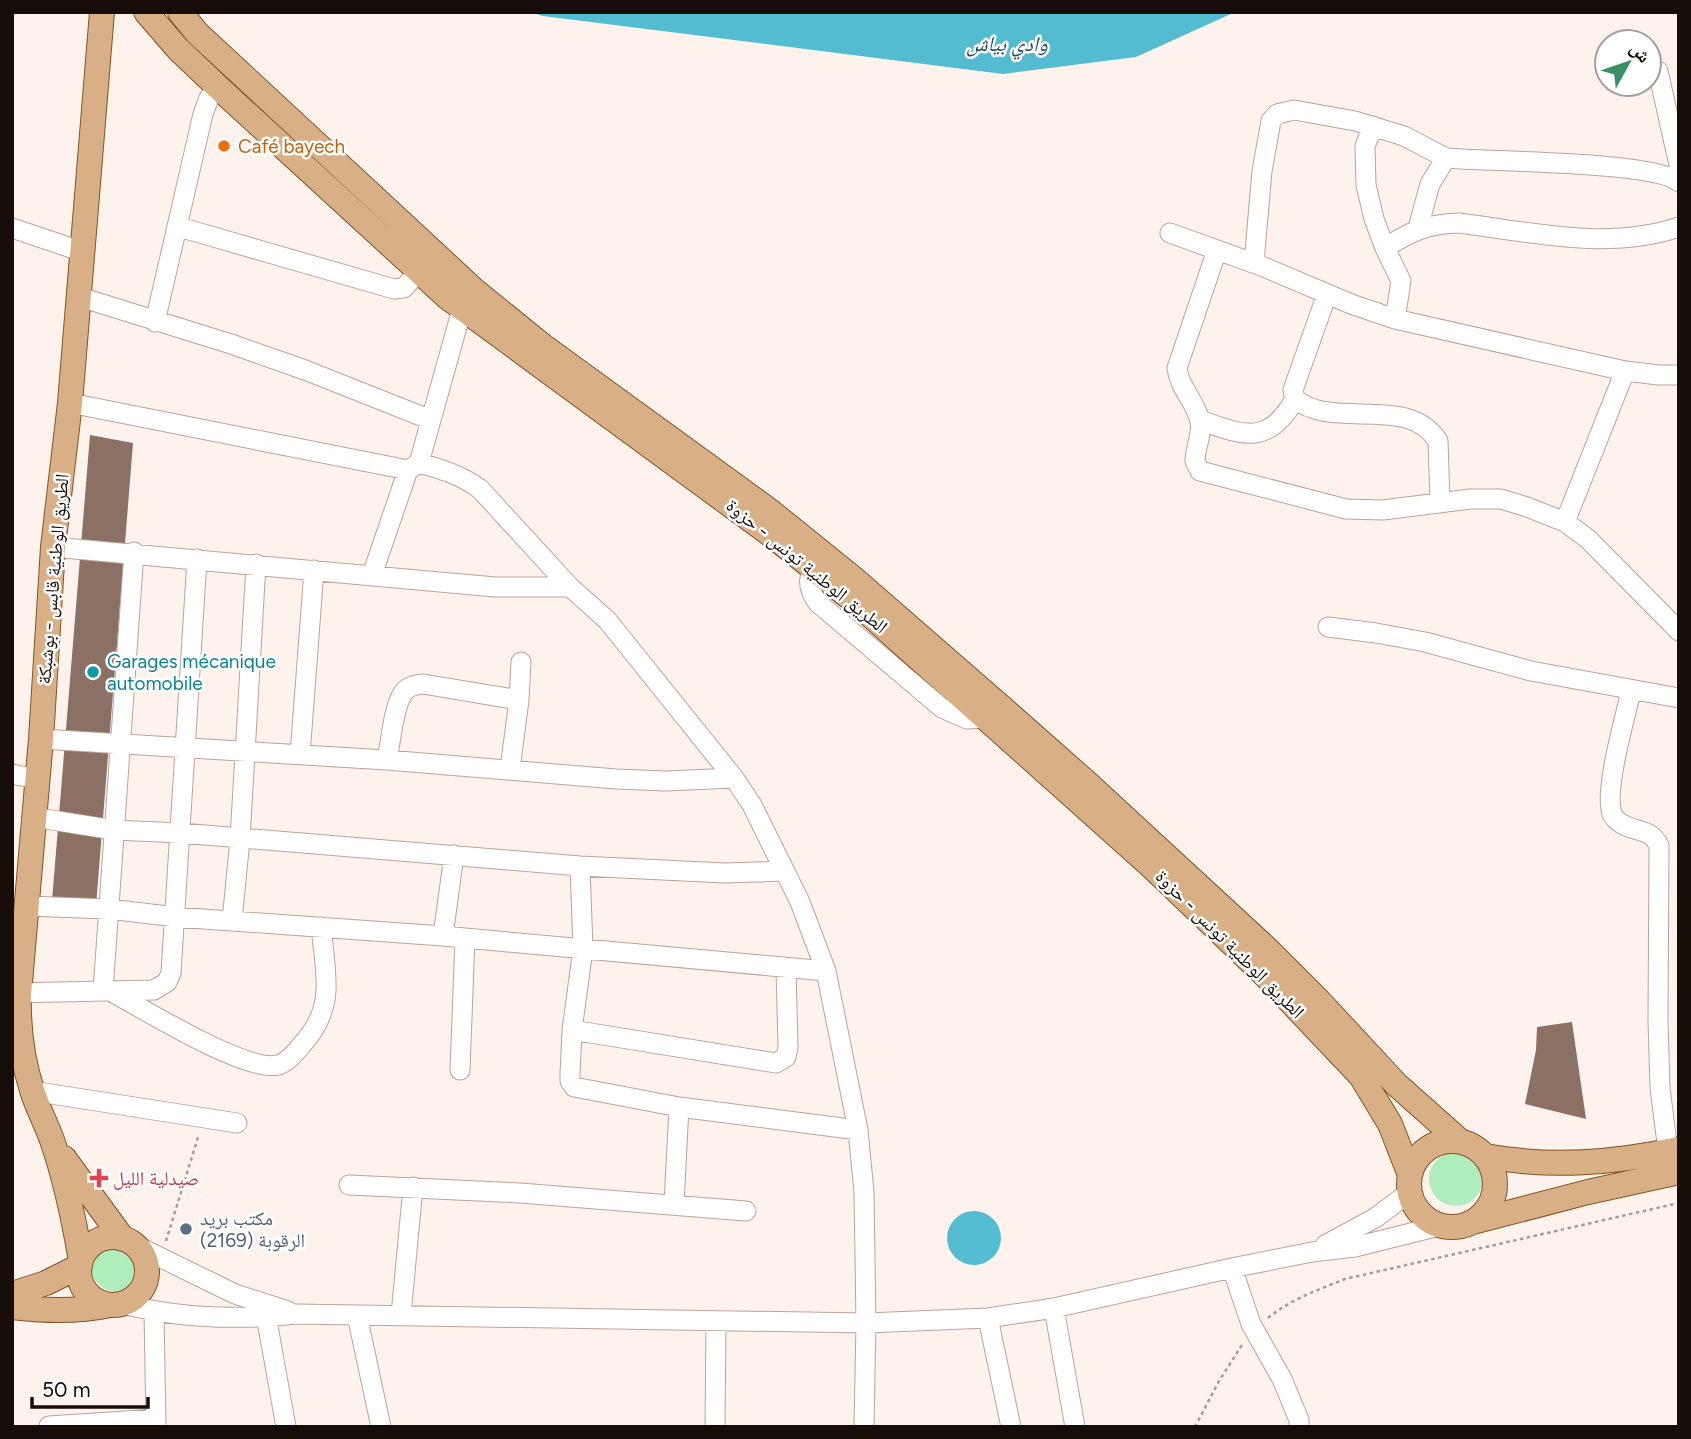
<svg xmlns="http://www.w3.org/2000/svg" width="1691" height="1439" font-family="Figtree,'Noto Naskh Arabic',sans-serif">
<rect width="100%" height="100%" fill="#fef2ed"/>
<path fill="#afedbc" d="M1429 1179a27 27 0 1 1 54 0a27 27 0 1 1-54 0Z
M113,1240l31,19c9,49 -65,39 -51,-1 3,-10 11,-15 20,-18z"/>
<path fill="#54bcd1" d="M530,12h705l-99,45 -133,17 -460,-58z
M947 1238a27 27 0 1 1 54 0a27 27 0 1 1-54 0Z"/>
<path fill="#8a7164" d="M90,435l43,8 -37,463 -44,-5z
M1572,1022l14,97 -61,-15 11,-54 1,-23z"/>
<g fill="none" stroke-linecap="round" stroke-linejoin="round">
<defs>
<path id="minor" d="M1658,71l21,94
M1373,126l-8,20 1,39 8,34 11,29 16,33 -6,38
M179,227l215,62 10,-1 14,-16
M12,228l71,24
M1418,228l12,-44 16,-26c42,4 208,3 233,24
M1170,233l94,34 87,37 44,15 230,52 34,4h20
M1385,248c26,-17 42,-24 74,-25 72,9 149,28 220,4
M1217,250l-40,118c2,20 19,34 23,53 3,12 -5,27 -5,40l5,10 146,38 37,1 87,-11h31l26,8 38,15 23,17 91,92
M1254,263l8,-92 9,-50 6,-7 17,-4 61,11 49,15 42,22
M1327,294l-34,96 2,9c39,32 112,-6 143,42l2,60
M80,297l151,47 74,26 126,50
M155,322l48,-208 6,-16 10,-10
M70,403l338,67 11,-7c22,6 42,12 61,26l90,98 37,33 127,158 18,27 48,97 26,69 32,159 6,62 2,131 -2,104
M1200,420c44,16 68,26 95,-21
M419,463l43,-154 8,-12
M1565,522l60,-151
M53,547l442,40h75
M820,558c-13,16 -14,29 -2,45l124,105 25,11 18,-1
M372,575l36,-105
M1328,627l48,6 49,9 106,29 148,27
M1631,691c-6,27 -25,93 -20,118 0,5 4,10 8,13 14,11 32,5 40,24l-1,175 2,67 8,63
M41,739l346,21 229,19 50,2 68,-3
M300,755l14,-185
M387,760c4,-18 6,-52 16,-67 5,-7 12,-8 20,-9l96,16
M510,769l9,-69 2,-38
M12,774l24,5
M33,817l81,13 67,3 399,33 145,7 59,-2
M580,866l3,83 -11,81 -2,44v7l4,6 105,20 179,23
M26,906l83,3 67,8 267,19 383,35
M232,921l8,-82 16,-275
M443,936l11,-81
M103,991l31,-439
M112,992c31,17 135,81 166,73 11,-3 20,-16 28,-25 11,-13 19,-31 20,-49 1,-21 -3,-43 -5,-64
M12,993l142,-3 13,-8 4,-9 26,-414
M572,1030l204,33 10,-6 2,-9 -2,-79
M460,1070l5,-132
M32,1091l205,32
M349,1185l171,8 226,18
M674,1204l5,-97
M135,1245l100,49 53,17
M1325,1245l50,-27 35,-26
M1232,1268l19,56 31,55 17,41v7
M123,1304c55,14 116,16 173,10l570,9 122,-5 66,-10 178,-40 80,-16 43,-5 88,-22
M264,1304l22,123
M1054,1308l21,119
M154,1312l2,115
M357,1315l24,112
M401,1315l12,-128
M988,1318l23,109
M49,1426l107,-7
M715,1427l1,-106"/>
<path id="major" d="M146,12l32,37 41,39 228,209 327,240 85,68 292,261 115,110 95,100 29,48 20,51
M180,12l17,21 277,257 69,56 227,165 83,67 147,128 86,76 180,166 53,53 78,84 63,56
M1409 1184a43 43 0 1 1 86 0a43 43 0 1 1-86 0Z
M1485,1156c66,12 129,7 194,-7
M64,1158l59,81
M1473,1222l115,-30 91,-20
M79 1271a34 34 0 1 1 68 0a34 34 0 1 1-68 0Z
M81,1261c-7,-41 -15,-81 -29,-121 -6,-17 -15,-33 -20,-50 -10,-31 -14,-64 -13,-96l22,-255 12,-192 17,-144 32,-391
M12,1294l34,-11 34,-17
M12,1307c33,4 65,5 98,-2"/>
</defs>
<use href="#minor" stroke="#bea297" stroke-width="21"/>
<use href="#major" stroke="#845324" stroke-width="26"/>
<path stroke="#a69b96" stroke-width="2.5" stroke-dasharray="3.5 3.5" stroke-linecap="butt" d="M166,1241l33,-107
M1268,1318c23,-19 50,-28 77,-39l334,-76
M1195,1427l24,-46 23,-36"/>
<use href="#minor" stroke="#fff" stroke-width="19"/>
<use href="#major" stroke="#d9af85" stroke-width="24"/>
</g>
<circle fill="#e8710a" stroke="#fff" stroke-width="2.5" cx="224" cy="146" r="7"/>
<circle fill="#0f9aa8" stroke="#fff" stroke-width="2.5" cx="93" cy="672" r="7"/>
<path fill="#e0444e" stroke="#fff" stroke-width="2.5" d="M95.5 1167.5h7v7h7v7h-7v7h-7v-7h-7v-7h7z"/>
<circle fill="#5c6f8a" stroke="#fff" stroke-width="2.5" cx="186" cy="1229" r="7"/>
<g text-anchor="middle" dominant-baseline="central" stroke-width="5" stroke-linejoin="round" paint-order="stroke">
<g font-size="19" fill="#c56008" stroke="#fff" text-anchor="start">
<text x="238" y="146">Café bayech</text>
</g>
<g font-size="19" fill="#160d09" stroke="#fff">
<text transform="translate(807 566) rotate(39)">الطريق الوطنية تونس - حزوة</text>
<text transform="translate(53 579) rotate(-85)">الطريق الوطنية قابس - بوشبكة</text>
<text transform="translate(1230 944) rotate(45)">الطريق الوطنية تونس - حزوة</text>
</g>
<g font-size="19" fill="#0d838f" stroke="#fff" text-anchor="start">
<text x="107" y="661">Garages mécanique<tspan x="107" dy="22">automobile</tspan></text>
</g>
<g font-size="19" fill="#be3a42" stroke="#fff" text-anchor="start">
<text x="113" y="1178">صيدلية الليل</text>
</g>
<g font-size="19" fill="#4e5e75" stroke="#fff" text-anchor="start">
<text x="200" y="1218">مكتب بريد<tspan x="200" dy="22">الرقوبة (2169)</tspan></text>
</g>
<g font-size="21" font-style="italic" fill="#1f4d56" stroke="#fff">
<text x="1007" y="43">وادي بياش</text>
</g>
</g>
<rect width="1691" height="1439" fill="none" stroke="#160d09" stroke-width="28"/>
<g transform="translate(1628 63) rotate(50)"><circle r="33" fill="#ffffff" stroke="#a29e9d" stroke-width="2"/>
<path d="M0-5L12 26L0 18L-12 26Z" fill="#389065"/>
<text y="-10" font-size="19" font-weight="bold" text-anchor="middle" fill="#160d09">ش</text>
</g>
<path d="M32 1397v10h116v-10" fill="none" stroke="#160d09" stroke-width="3.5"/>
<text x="42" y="1397" font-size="21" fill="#160d09" stroke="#ffffff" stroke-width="5" paint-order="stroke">50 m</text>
</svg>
